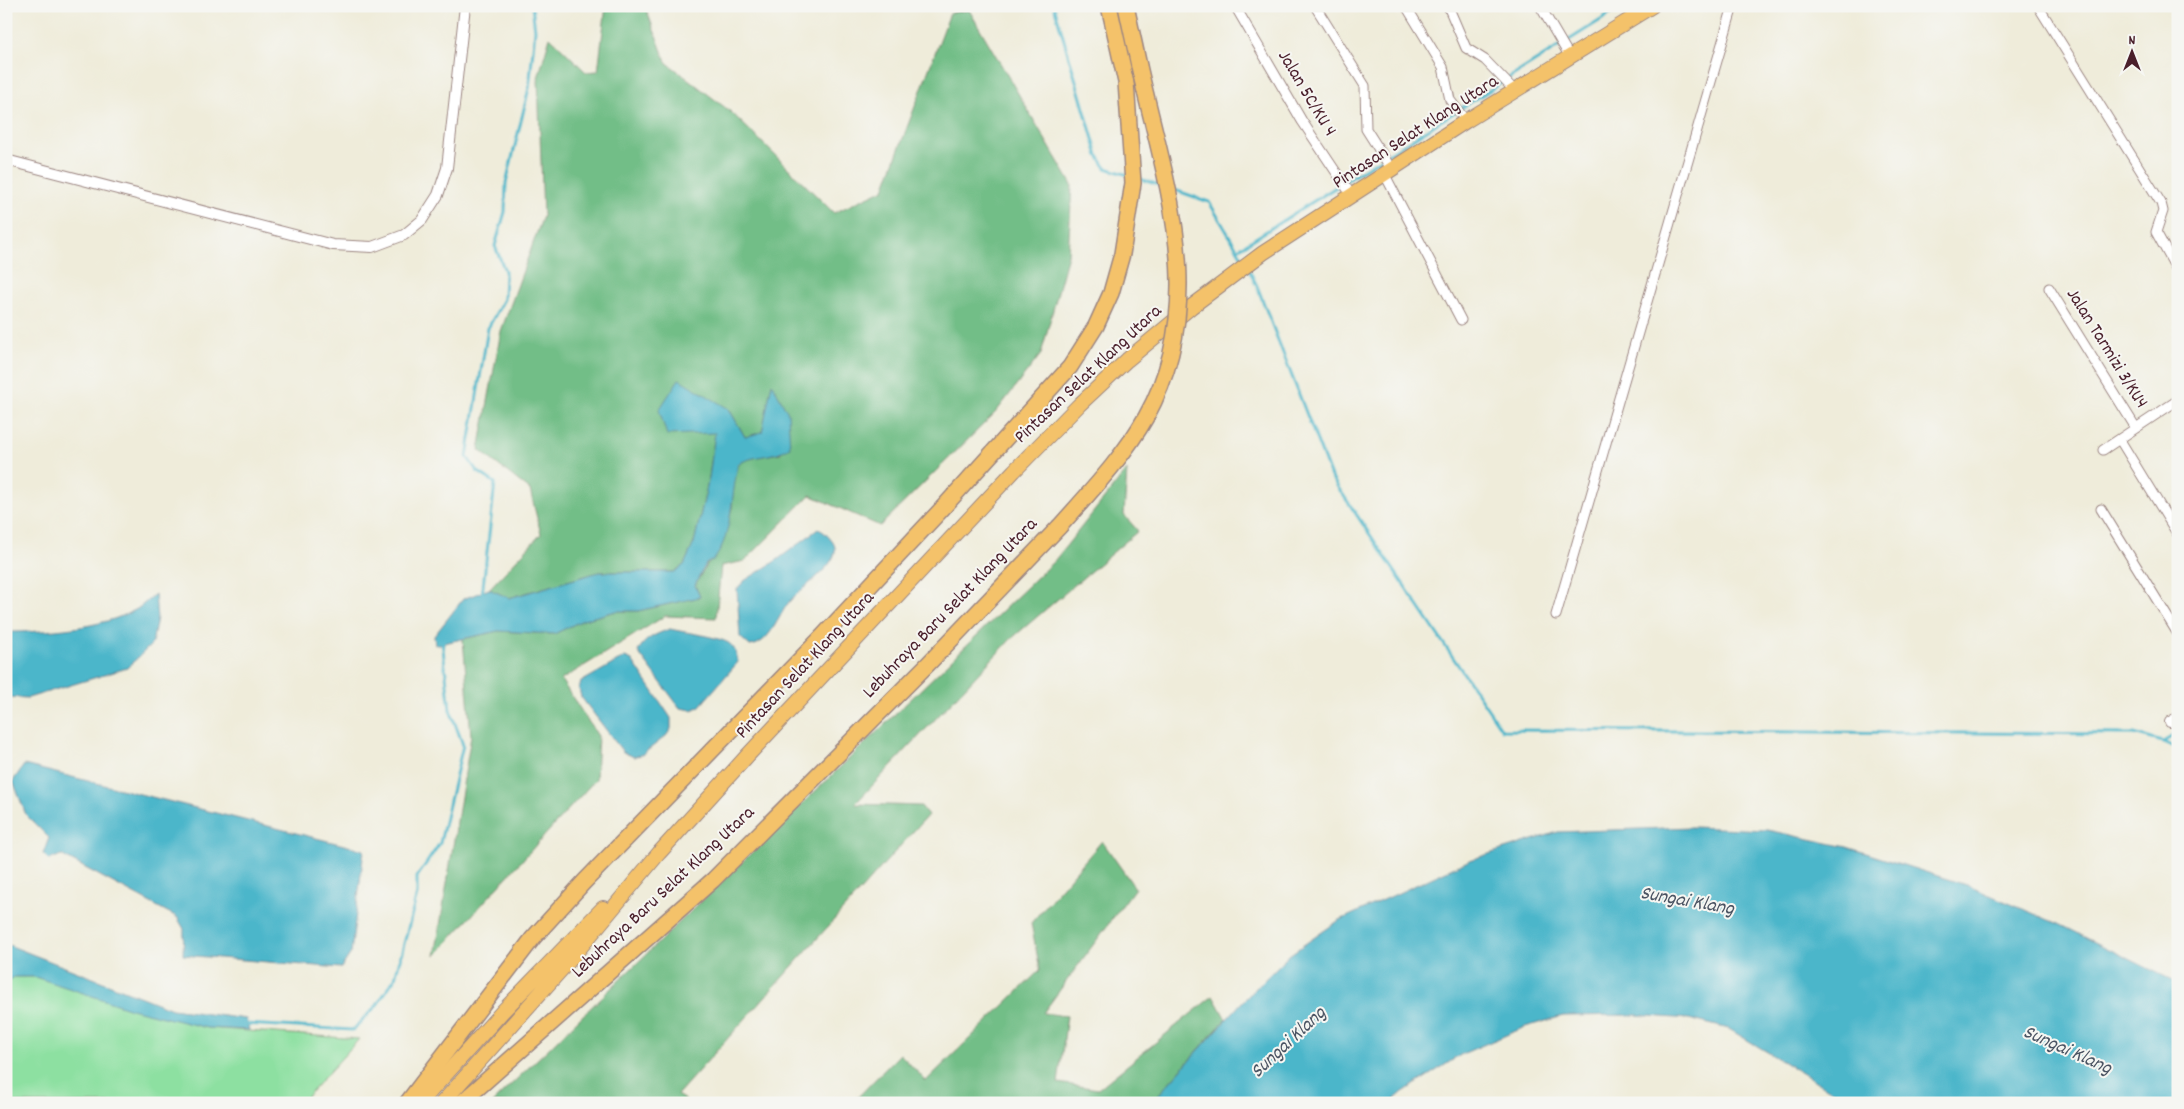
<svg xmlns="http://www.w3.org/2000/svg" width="2184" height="1109" font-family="Dekko,sans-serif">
<rect width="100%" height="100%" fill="#f6f6f2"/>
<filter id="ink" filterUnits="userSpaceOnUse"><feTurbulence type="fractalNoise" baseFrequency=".02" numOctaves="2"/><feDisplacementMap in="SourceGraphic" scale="10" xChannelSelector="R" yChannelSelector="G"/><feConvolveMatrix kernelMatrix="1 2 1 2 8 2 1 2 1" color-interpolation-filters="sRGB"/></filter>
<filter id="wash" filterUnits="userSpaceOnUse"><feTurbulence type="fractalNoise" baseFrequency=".0096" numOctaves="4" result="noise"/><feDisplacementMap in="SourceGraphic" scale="20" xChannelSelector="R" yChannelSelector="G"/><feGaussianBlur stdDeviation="1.12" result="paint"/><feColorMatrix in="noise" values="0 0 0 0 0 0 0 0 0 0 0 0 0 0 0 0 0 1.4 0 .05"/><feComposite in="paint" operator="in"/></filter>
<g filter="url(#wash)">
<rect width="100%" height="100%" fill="#efecda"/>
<path fill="#8de0a1" stroke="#6c8066" d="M14,977h21l21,5 151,46 152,11 -58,64h-295v-119z"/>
<path fill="#72be87" stroke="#5e6e59" d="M606,6h39l21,56 65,50 103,101 50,-24 66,-176 19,-3 103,175 -4,70 -27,99 -45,58 -116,114 -70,-31 -65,66 -24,5 -5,52 -51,-2 -104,64 37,56 -2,43 -161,177 36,-220 -8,-97 35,-8 56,3 29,-14 33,-9h22l62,-14 -5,-12 12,-21 8,-6 17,-50 1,-23 6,-21 9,-6 33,-5 -9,-69 -10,49 -17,4 -16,-28 -14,24 -6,45 -15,65 -10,22 -10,7h-75l-90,26 -20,-9 52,-55 -11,-44 -51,-40 22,-119 42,-115 -5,-138 12,-41 36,35 12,-1z
M1127,470l-3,45 14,16 -127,108 -156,165 66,2 7,9 -251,280 13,8h-198l563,-543z
M1102,841l33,47 -92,125 24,3 -9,67 40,6 115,-93 13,23 -75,84h-299l48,-49 26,27 114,-111 -9,-47z"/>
<path fill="#4cb6ca" stroke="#4b6a7a" d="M679,379l50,30 16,28 17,-5 10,-49 16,30 2,34c-16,11 -35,7 -52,17 -6,27 -6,70 -22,93 -2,4 -7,4 -10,7 -4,5 -7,14 -11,21l5,12 -62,14h-22l-33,9 -29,14 -56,-3 -63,14 -1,-9 29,-37 26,-10 20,9 90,-26h75l10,-7 10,-22 15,-65 6,-45 -48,2 -8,-25z
M818,529c7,3 9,6 14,12 16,19 -32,47 -43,61 -11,14 -19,42 -39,44l-10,-9 -3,-48 7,-8 33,-21z
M155,594l2,24 -5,26 -25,24 -99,30 -22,-1v-65c40,0 95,-3 131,-23 6,-4 12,-10 18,-15z
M670,629c12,3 52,8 60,15 5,4 7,11 8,18l-39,45 -7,3 -12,-2 -42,-56c5,-13 18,-18 32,-23z
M625,657l7,3 39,58v11l-5,7 -23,18 -9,3 -11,-5 -42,-55 -2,-8 2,-7z
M24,765l340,85 -13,103 -10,15 -158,-13 1,-26 -7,-12 -116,-62 -12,5 -6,-6 6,-16 -23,-23 -13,-34z
M1692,827l75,3 80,17 119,38 92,39 120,59v120h-326l-123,-74 -40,-10 -54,-4 -72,1 -38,11 -63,27 -59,38 -13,11h-239l93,-103 45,-45 49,-34 132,-61 88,-28z
M6,944l166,65 74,10 3,11 -42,-2 -76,-19 -96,-32h-21l-8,7z"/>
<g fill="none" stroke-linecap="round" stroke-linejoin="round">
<path stroke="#4cb6ca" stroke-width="3" d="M1054,6l44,150 8,12 22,7
M1137,178l25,8
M1172,189l37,13 36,60
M1238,249l385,-243
M1249,270l8,16 74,191 171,253 632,4 29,8 15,7
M482,595l13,-112 -18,-12 -10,-14 21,-129 16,-29 1,-28 -10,-25 10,-34 1,-29 23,-95 6,-58 -3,-24
M2163,742l15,-9
M245,1024l108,6 24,-25 18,-27 22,-84v-17l23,-34 23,-98 -13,-35 -8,-70"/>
</g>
</g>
<g filter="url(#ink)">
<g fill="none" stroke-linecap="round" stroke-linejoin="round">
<defs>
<path id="minor" d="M1235,6l67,115 50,75
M1315,6l50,80 1,43 26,41
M1406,6l37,61 7,33 16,21
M1448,6l18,42 19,12 30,31
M1540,6l30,51
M2038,6l123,197 2,8 -7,21 22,40
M1385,175l76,145
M2049,288l87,140
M2120,440l58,95
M2103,450l75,-50
M2101,509l77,125
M1556,615l177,-609"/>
<path id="tertiary" d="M6,160l327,85 39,2 32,-12 18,-15 16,-25 9,-27 18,-162
M2170,722l8,-5"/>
<path id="trunk" d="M420,1103l82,-91 101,-104
M442,1103l127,-142 90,-108 89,-98 266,-284 65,-66 48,-45 64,-53 72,-54 203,-132 186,-115"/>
<path id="motorway" d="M1126,6l13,60
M407,1103l126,-165 51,-56 238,-245 118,-126 130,-144 26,-41 15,-33 11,-39 11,-71 -7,-101 -17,-76
M461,1103l252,-223 215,-216 131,-137"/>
</defs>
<use href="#minor" stroke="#9c8682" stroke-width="11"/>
<use href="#tertiary" stroke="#9c8682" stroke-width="12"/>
<use href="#trunk" stroke="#9c8682" stroke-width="16"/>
<use href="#motorway" stroke="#9c8682" stroke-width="18"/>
<use href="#minor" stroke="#fff" stroke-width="9"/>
<use href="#tertiary" stroke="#fff" stroke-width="10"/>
<use href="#trunk" stroke="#f4c26a" stroke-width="14"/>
<use href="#motorway" stroke="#f4c26a" stroke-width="15"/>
<defs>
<path id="motorway-bridge" d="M1059,527c31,-35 64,-69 87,-110 64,-115 20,-232 -7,-351"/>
</defs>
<use href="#motorway-bridge" stroke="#9c8682" stroke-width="18" stroke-linecap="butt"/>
<use href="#motorway-bridge" stroke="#f4c26a" stroke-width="15"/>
</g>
</g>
<g text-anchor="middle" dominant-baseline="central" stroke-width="4" stroke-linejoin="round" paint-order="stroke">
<g font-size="19" fill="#4a1f2b" stroke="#f6f6f2">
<text transform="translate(1306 94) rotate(59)">Jalan 5C/KU 4</text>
<text transform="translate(1416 133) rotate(-33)">Pintasan Selat Klang Utara</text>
<text transform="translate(2106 349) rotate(58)">Jalan Tarmizi 3/KU4</text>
<text transform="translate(1089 375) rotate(-43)">Pintasan Selat Klang Utara</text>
<text transform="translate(951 609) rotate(-46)">Lebuhraya Baru Selat Klang Utara</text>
<text transform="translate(806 666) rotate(-47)">Pintasan Selat Klang Utara</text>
<text transform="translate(664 893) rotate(-43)">Lebuhraya Baru Selat Klang Utara</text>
</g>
<g font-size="20" font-style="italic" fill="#4b5463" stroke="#f6f6f2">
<text transform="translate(1687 902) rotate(10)">Sungai Klang</text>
<text transform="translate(1289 1043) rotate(-43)">Sungai Klang</text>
<text transform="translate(2067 1051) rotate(24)">Sungai Klang</text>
</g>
</g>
<rect width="2184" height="1109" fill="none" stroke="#f6f6f2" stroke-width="25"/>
<g transform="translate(2132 52)" stroke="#f6f6f2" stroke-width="4" paint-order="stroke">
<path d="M0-4L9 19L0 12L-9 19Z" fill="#4a1f2b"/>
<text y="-8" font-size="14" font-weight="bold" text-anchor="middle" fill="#4a1f2b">N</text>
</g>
</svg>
